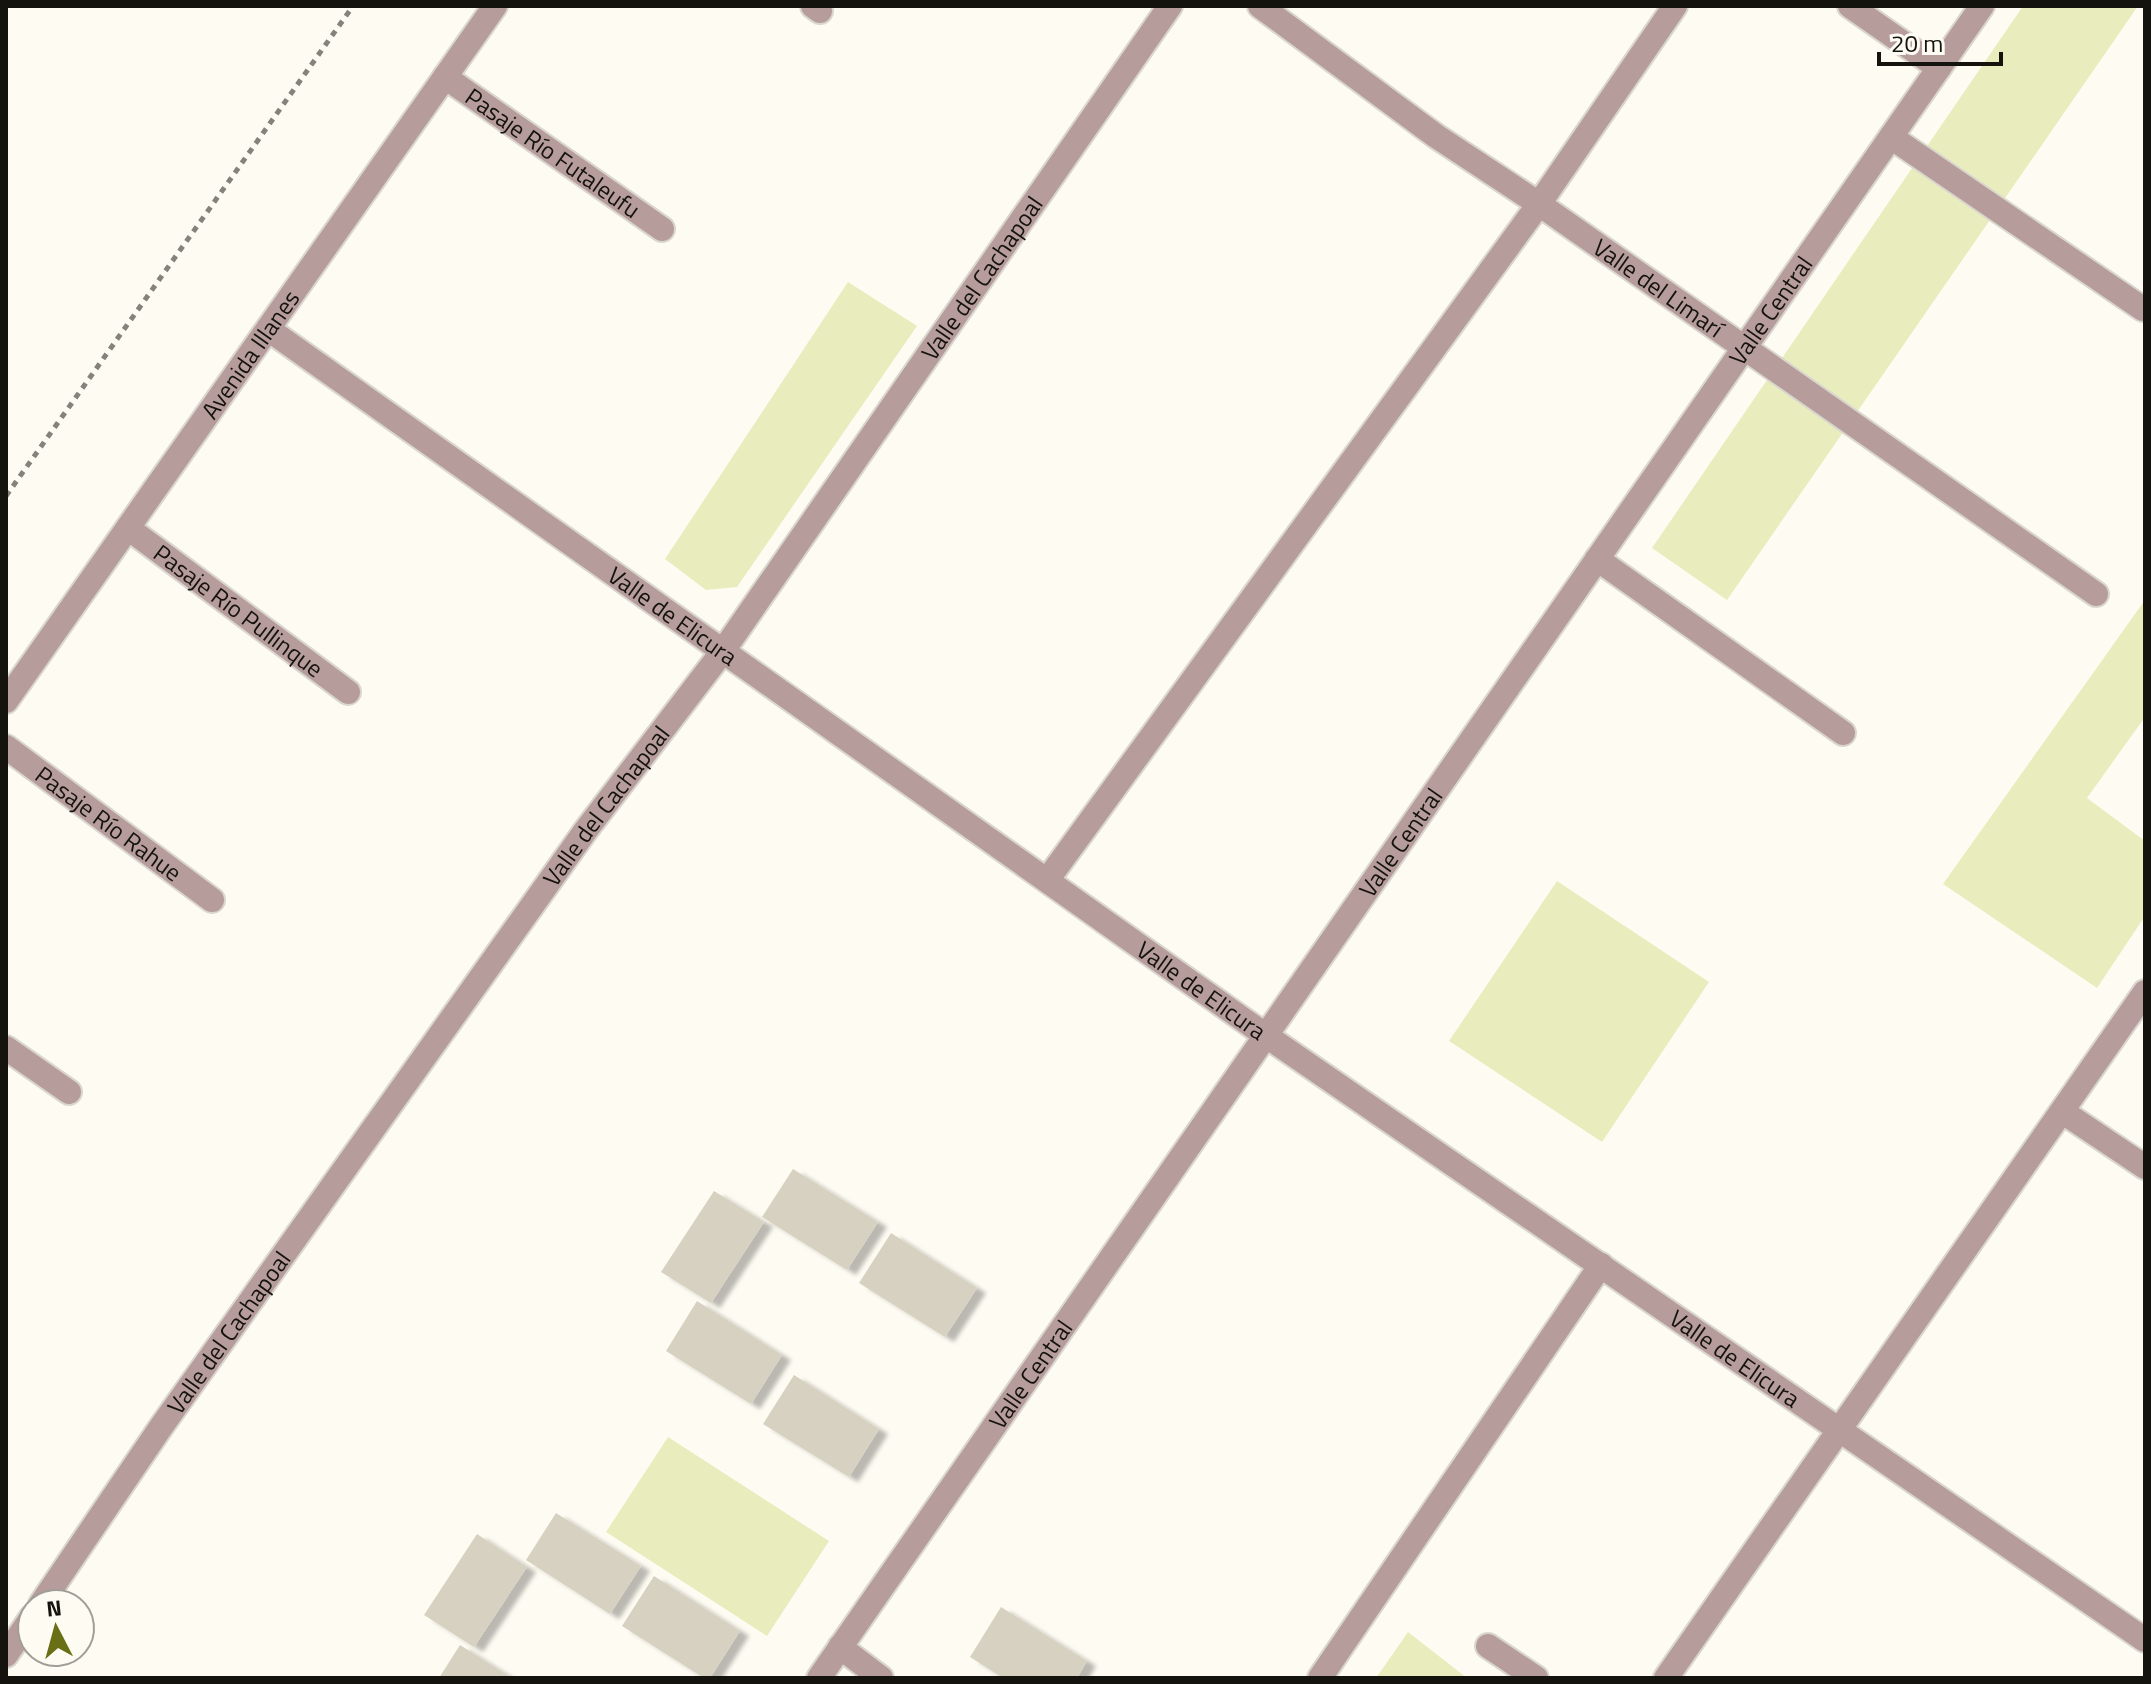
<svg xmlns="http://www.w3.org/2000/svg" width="2151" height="1684" font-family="'Titillium Web',sans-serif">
<defs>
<filter id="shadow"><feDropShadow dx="9" dy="5" stdDeviation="2" flood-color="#0004"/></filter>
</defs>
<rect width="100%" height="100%" fill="#fefbf2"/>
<path fill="#e9edbe" d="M2023,6h115l-411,594 -75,-52z
M848,282l69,44 -180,261 -31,3 -41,-31z
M2145,600v117l-58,81 58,43v75l-48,72 -154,-104z
M1557,881l152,101 -107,160 -153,-101z
M668,1437l161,104 -62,95 -161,-104z
M1408,1632l59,46h-91z"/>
<path fill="#d6d1c1" filter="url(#shadow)" d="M793,1169l85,53 -31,48 -85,-53z
M714,1191l50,31 -53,81 -50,-31z
M891,1233l86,55 -32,49 -86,-54z
M697,1301l85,54 -31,49 -85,-53z
M794,1375l85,54 -30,48 -86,-53z
M556,1513l85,53 -31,48 -84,-54z
M477,1534l50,33 -53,80 -50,-32z
M654,1576l86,55 -30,47h-6l-82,-52z
M1001,1607l86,54 -10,17h-74l-33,-21z
M460,1645l52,33h-73z"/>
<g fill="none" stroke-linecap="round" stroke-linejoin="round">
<defs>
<g id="minor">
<path d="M813,6l7,5"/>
<path id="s1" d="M1260,6l176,130 103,68 557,390"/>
<path d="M1850,6l89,62"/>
<path id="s2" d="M445,77l217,152"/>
<path d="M1891,137l252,172"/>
<path id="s3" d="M268,329l997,706 880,605"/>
<path id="s4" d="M128,528l220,164"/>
<path d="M1597,559l246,174"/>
<path id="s5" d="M6,701l489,-695"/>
<path id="s6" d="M6,747l206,153"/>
<path d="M1048,879l491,-675 136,-198"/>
<path d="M6,1048l63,44"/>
<path d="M2063,1112l82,55"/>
<path id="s7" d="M41,1604l120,-177 425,-597 137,-179 447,-645"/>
<path d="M1488,1646l48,32"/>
<path d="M840,1647l41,31"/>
<path d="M6,1655l26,-38"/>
<path id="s8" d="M819,1678l1163,-1672"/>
<path d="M1320,1678l281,-413"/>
<path d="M1666,1678l479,-686"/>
</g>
</defs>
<use href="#minor" stroke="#d9d6ce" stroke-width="28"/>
<path stroke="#85827b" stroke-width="5" stroke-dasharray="6 6" stroke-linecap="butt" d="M6,496l347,-490"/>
<use href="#minor" stroke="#b69d9b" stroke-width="24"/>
</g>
<g text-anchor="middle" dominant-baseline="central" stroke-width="8" stroke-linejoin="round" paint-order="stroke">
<g font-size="24" fill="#15130e" stroke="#fefbf2">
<text stroke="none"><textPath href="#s2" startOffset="132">Pasaje Río Futaleufu</textPath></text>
<text stroke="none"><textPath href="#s7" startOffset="1626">Valle del Cachapoal</textPath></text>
<text stroke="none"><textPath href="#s1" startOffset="488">Valle del Limarí</textPath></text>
<text stroke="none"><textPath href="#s8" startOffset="1666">Valle Central</textPath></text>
<text stroke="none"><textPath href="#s5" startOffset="424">Avenida Illanes</textPath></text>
<text stroke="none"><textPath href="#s4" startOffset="138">Pasaje Río Pullinque</textPath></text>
<text stroke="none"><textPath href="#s3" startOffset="496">Valle de Elicura</textPath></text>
<text stroke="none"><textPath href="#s7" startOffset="978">Valle del Cachapoal</textPath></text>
<text stroke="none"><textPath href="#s6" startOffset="128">Pasaje Río Rahue</textPath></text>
<text stroke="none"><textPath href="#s8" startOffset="1018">Valle Central</textPath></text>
<text stroke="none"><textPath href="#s3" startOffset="1144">Valle de Elicura</textPath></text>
<text stroke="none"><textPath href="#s7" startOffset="330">Valle del Cachapoal</textPath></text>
<text stroke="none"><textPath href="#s3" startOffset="1792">Valle de Elicura</textPath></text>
<text stroke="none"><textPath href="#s8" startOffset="370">Valle Central</textPath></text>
</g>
</g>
<rect width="2151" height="1684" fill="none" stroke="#15130e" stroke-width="16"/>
<g transform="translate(56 1628) rotate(354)"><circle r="38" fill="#fefbf2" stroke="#a19e97" stroke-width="2"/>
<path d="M0-6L14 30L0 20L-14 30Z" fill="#696f15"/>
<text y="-12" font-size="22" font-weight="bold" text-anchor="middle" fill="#15130e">N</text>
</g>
<path d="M1879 52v12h122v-12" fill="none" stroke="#15130e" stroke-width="4"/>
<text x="1891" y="52" font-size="24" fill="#15130e" stroke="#fefbf2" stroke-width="6" paint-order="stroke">20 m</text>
</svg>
